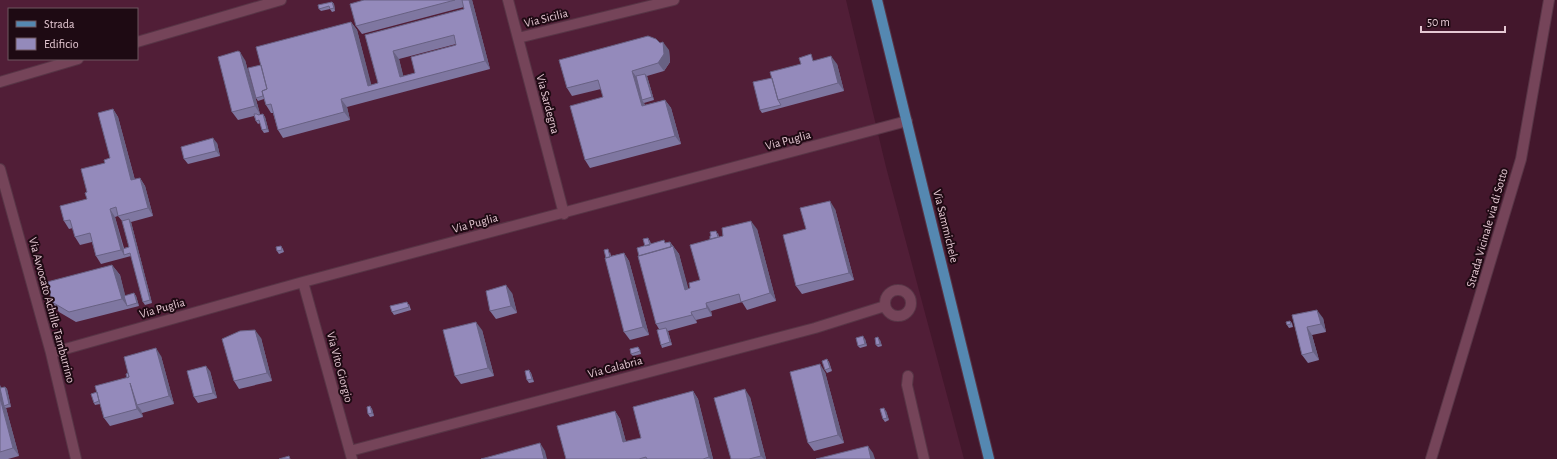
<svg xmlns="http://www.w3.org/2000/svg" width="1557" height="459" font-family="'Alegreya Sans',sans-serif">
<rect width="100%" height="100%" fill="#43172c"/>
<path fill="#511e37" fill-rule="evenodd" d="M0,0h846l40,167 78,292h-964zM9,9h128v50h-128z"/>
<g fill="none" stroke-linecap="round" stroke-linejoin="round">
<defs>
<path id="minor" d="M508,0l56,214
M518,38l156,-38
M137,42l144,-42
M0,82l78,-23
M0,169l51,184 25,106
M303,282l49,177
M885 303a13 13 0 1 1 26 0a13 13 0 1 1-26 0Z
M51,353l252,-71 604,-161
M908,376l-1,9 17,74
M350,451l465,-123 70,-22
M1431,459l90,-300 28,-159"/>
<path id="major" d="M877,0l112,459"/>
</defs>
<use href="#minor" stroke="#583546" stroke-width="12"/>
<use href="#major" stroke="#583546" stroke-width="12"/>
<use href="#minor" stroke="#754459" stroke-width="10"/>
<use href="#major" stroke="#5588b1" stroke-width="10"/>
</g>
<path fill="#7f77a1" fill-rule="evenodd" d="M364,0h108l18,69 -143,38 3,13 -67,18 -5,-8 -5,-17h-2l-5,-8 -2,-6 -6,2 -2,-3 5,-33 90,-43 6,8 14,55 7,-2 -13,-48 99,-26v-2l-102,27 -6,-8zM456,44v1l-41,28 -12,3 -4,-17z
M332,2l2,2 1,7 -3,1 -2,-3 -9,2 -2,-2z
M669,50l1,12 -6,9 -17,5 7,24 -10,3 1,2 20,-5 6,8 10,36 -91,24 -5,-8 18,-63 -2,-8 -29,7 -5,-8z
M245,60l15,54 -2,1 5,-1 2,3 4,15 -5,1 -2,-3 -2,-7 -2,1 -2,-3 -2,-5 -16,4 -6,-8z
M815,60l22,4 7,27 -82,22 -2,-3 12,-32z
M113,109l5,8 17,63 5,-2 5,8 8,30 -22,6 21,81 -7,2 -2,-3 -12,-46 -30,8 -5,-8 -4,-14 -12,3 -5,-8 -2,-9 -4,1 -5,-8 23,-22v-7l18,-29 5,-5zM118,216l4,5 7,26 -5,1 -9,-31z
M217,143l3,13 -32,8 -4,-5z
M835,209l19,71 -52,14 -6,-8 10,-57z
M757,229l19,72 -29,9 -5,-8 -31,9 1,5 -16,4 1,3 -29,8 4,14 -10,3 -1,-3 -2,-16 -3,-5 -17,-68 6,-10 3,-8 2,3 1,3 15,-1 4,-1 9,12 9,35 2,-1 10,-8 10,-41 8,-6 1,4z
M281,246l2,3 1,3 -5,2 -2,-3z
M610,252l1,4 13,-3 5,8 20,74 -19,5 -6,-8 -18,-74z
M112,265l8,10 5,21 9,-3 2,3 3,10 -63,16 -17,-10 -7,-10z
M512,293l5,20 -21,6 -6,-8z
M409,304l2,6 -17,5 -2,-3z
M1292,315l31,3 3,14 -14,3 7,25 -11,3 -6,-8z
M1290,321l2,2 1,4 -4,1 -2,-3z
M482,330l12,46 -33,8 -6,-8z
M261,338l11,43 -33,8 -5,-8z
M865,339l2,7 -7,2 -2,-2z
M880,340l2,6 -4,1 -2,-2z
M638,347l2,3 1,4 -8,2 -2,-2z
M161,356l13,48 -32,9 -1,-3 2,7 -33,9 -6,-8 -4,-14 -5,1 -1,-2 3,-11 30,-14z
M827,359l2,3 3,9 -5,2 -2,-3z
M529,370l2,3 3,9 -5,1 -2,-3z
M210,371l7,27 -19,5 -4,-6z
M825,372l19,71 -30,8 -6,-8z
M0,385l1,3 4,-1 2,2 4,18 -5,1 13,48 -11,3h-8z
M693,391l5,8 15,60h-147l49,-48 5,8 6,23 15,-4z
M750,397l16,62h-35z
M370,406l2,3 2,7 -4,1 -2,-3z
M886,411l3,9 -4,2 -2,-3z"/>
<path fill="#686183" d="M469,0h3l18,69 -5,-8z
M332,2l2,2 1,7z
M351,22l6,8 16,61 -5,-5z
M663,42l6,8 1,12 -6,9 -6,-8z
M393,51l6,8 6,23 -5,-5z
M240,52l5,8 15,54 -5,-8z
M831,56l6,8 7,27 -6,-8z
M632,71l6,8 4,21 2,3 3,11 -5,-8z
M645,74l2,2 7,24 -2,-3z
M341,99l6,8 3,13 -6,-8z
M665,100l6,8 10,36 -6,-8z
M113,109l5,8 19,71 -6,-8z
M263,114l2,3 4,15 -2,-3z
M213,138l4,5 3,13 -4,-5z
M140,178l5,8 8,30 -5,-8z
M830,201l5,8 19,71 -5,-7z
M110,209l5,8 10,38h-1l-3,-5z
M129,219l2,3 21,81 -2,-3z
M751,221l6,8 19,72 -6,-8z
M670,242l9,12 12,44 -6,-8 -13,-40z
M624,253l5,8 20,74 -6,-8z
M112,265l8,10 8,31h-1l-5,-7z
M506,285l6,8 5,20 -6,-7z
M134,293l2,3 3,10 -2,-3z
M706,303l5,8 1,5 -5,-8z
M1317,310l6,8 3,14 -5,-8z
M691,312l5,8 1,3 -5,-8z
M476,322l6,8 12,46 -6,-8z
M1307,327l5,8 7,25 -6,-8z
M666,328l2,3 4,14 -2,-3z
M255,330l6,8 11,43 -5,-8z
M863,336l2,3 2,7 -2,-2z
M878,337l2,3 2,6 -2,-2z
M156,348l5,8 13,48 -5,-8z
M827,359l2,3 3,9 -2,-3z
M820,364l5,8 19,71 -6,-8z
M206,366l4,5 7,27 -4,-5z
M529,370l2,3 3,9 -2,-3z
M130,383l7,22 4,5 2,7 -6,-8z
M0,385l5,20 -1,1 2,2 13,48 -6,-8 -13,-50z
M5,387l2,2 4,18 -2,-3z
M745,389l5,8 16,62h-2l-3,-3z
M693,391l5,8 15,60h-3l-1,-2z
M370,406l2,3 2,7 -2,-3z
M884,408l2,3 3,9 -2,-2z
M615,411l5,8 8,31 -5,-8z
M540,443l5,8 2,8h-3z
M868,446l5,7 2,6h-4z"/>
<path fill="#948abb" stroke="#686183" fill-rule="evenodd" d="M364,0h91l-99,26 -6,-22z
M462,0h7l16,61 -144,38 3,13 -66,18 -7,-26 -5,1 -4,-14 5,-2 -11,-42 95,-25 17,64 10,-3 -13,-48 99,-26zM454,35l2,10 -45,12 4,16 -15,4 -7,-26z
M332,2l2,6 -4,1 -1,-3 -10,3 -1,-4z
M648,36l8,3 4,4 3,-1 1,12 -6,9 -26,8 10,35 23,-6 10,36 -90,24 -15,-54 33,-9 -5,-17 -31,8 -8,-28z
M238,51l2,1 15,54 -23,6 -14,-55z
M811,54l2,7 18,-5 7,27 -60,17 -8,-28 31,-8 -2,-6z
M261,65l6,24 -5,2 1,5 -7,2 -8,-30z
M645,74l7,23 -10,3 -6,-24z
M772,78l6,22 3,5 -21,5 -7,-28z
M113,109l18,71 9,-2 8,30 -30,8 -2,-9 -6,2 11,41 -25,6 -6,-23 -15,4 -5,-17 -6,1 -4,-15 27,-7 -2,-6 2,-1 -6,-23 24,-6 -1,-3 6,-2 -12,-45z
M254,114h3l1,1 5,-1 4,15 -5,1 -3,-10 -3,1z
M213,138l3,13 -32,8 -3,-12z
M830,201l19,72 -53,13 -13,-51 23,-6 -6,-21z
M129,219l21,81 -7,2 -13,-49 -6,2 -1,-6 6,-2 -7,-26z
M751,221l19,72 -29,9 -2,-8 -33,9 1,5 -16,4 1,3 -36,9 -18,-68 35,-10 12,44 5,-2 -1,-5 11,-3 -10,-35 33,-9 -1,-8z
M716,231l2,6 -8,2v-3h1l-1,-4z
M648,238l2,7 -5,1 -2,-7z
M664,240l1,3 5,-1 1,5 -32,9 -2,-8z
M281,246l1,4 -5,1 -1,-4z
M608,249l2,8 -4,1 -2,-8z
M624,253l19,74 -19,5 -19,-74z
M112,265l10,34 -53,13 -17,-10 -5,-20z
M506,285l5,21 -21,5 -4,-20z
M134,293l3,10 -10,3 -3,-10z
M407,302l2,5 -17,5 -2,-6z
M1317,310l4,14 -14,3 6,25 -11,3 -10,-40z
M1290,321l1,3 -4,1 -1,-3z
M476,322l12,46 -33,8 -12,-46z
M666,328l4,14 -9,3 -4,-15z
M255,330l12,43 -33,8 -12,-42 18,-8z
M863,336l2,8 -7,2 -2,-8z
M878,337l2,7 -4,1 -1,-7z
M638,347l2,4 -9,3 -1,-5z
M156,348l13,48 -32,9 -7,-22 7,26 -33,9 -9,-32 34,-9 -5,-20z
M827,359l3,9 -5,2 -3,-9z
M820,364l18,71 -30,8 -18,-71z
M206,366l7,27 -19,4 -7,-26z
M529,370l3,9 -5,1 -2,-9z
M128,373l1,4 -2,1 -1,-4z
M5,387l4,17 -5,2 -4,-18z
M745,389l16,67 -12,3h-18l-17,-61z
M693,391l16,66 -6,2h-56l-1,-2 -7,2h-73l-9,-33 58,-15 8,31 18,-4 -8,-31z
M97,392l2,9 -5,2 -3,-9z
M0,398l13,50 -13,4z
M370,406l2,7 -4,1 -1,-7z
M884,408l3,10 -4,1 -3,-10z
M540,443l4,16h-63z
M868,446l3,13h-55z
M289,456l1,3h-11z"/>
<g text-anchor="middle" dominant-baseline="central" stroke-width="4" stroke-linejoin="round" paint-order="stroke">
<g font-size="12" fill="#e5c8d3" stroke="#1e0a13">
<text transform="translate(546 18) rotate(-14)">Via Sicilia</text>
<text transform="translate(548 104) rotate(75)">Via Sardegna</text>
<text transform="translate(788 140) rotate(-15)">Via Puglia</text>
<text transform="translate(475 223) rotate(-15)">Via Puglia</text>
<text transform="translate(946 226) rotate(76)">Via Sammichele</text>
<text transform="translate(1487 228) rotate(-74)">Strada Vicinale via di Sotto</text>
<text transform="translate(162 308) rotate(-16)">Via Puglia</text>
<text transform="translate(52 310) rotate(75)">Via Avvocato Achille Tamburrino</text>
<text transform="translate(340 367) rotate(75)">Via Vito Giorgio</text>
<text transform="translate(615 367) rotate(-15)">Via Calabria</text>
</g>
</g>
<rect x="8" y="8" width="130" height="52" fill="#1e0a13" stroke="#6e5660"/>
<rect x="16" y="21" width="20" height="6" fill="#5588b1" stroke="#6e5660"/>
<text x="44" y="28" font-size="12" fill="#e5c8d3">Strada</text>
<rect x="16" y="38" width="20" height="12" fill="#948abb" stroke="#6e5660"/>
<text x="44" y="48" font-size="12" fill="#e5c8d3">Edificio</text>
<path d="M1421 26v6h84v-6" fill="none" stroke="#e5c8d3" stroke-width="2"/>
<text x="1427" y="26" font-size="12" fill="#e5c8d3" stroke="#1e0a13" stroke-width="3" paint-order="stroke">50 m</text>
</svg>
